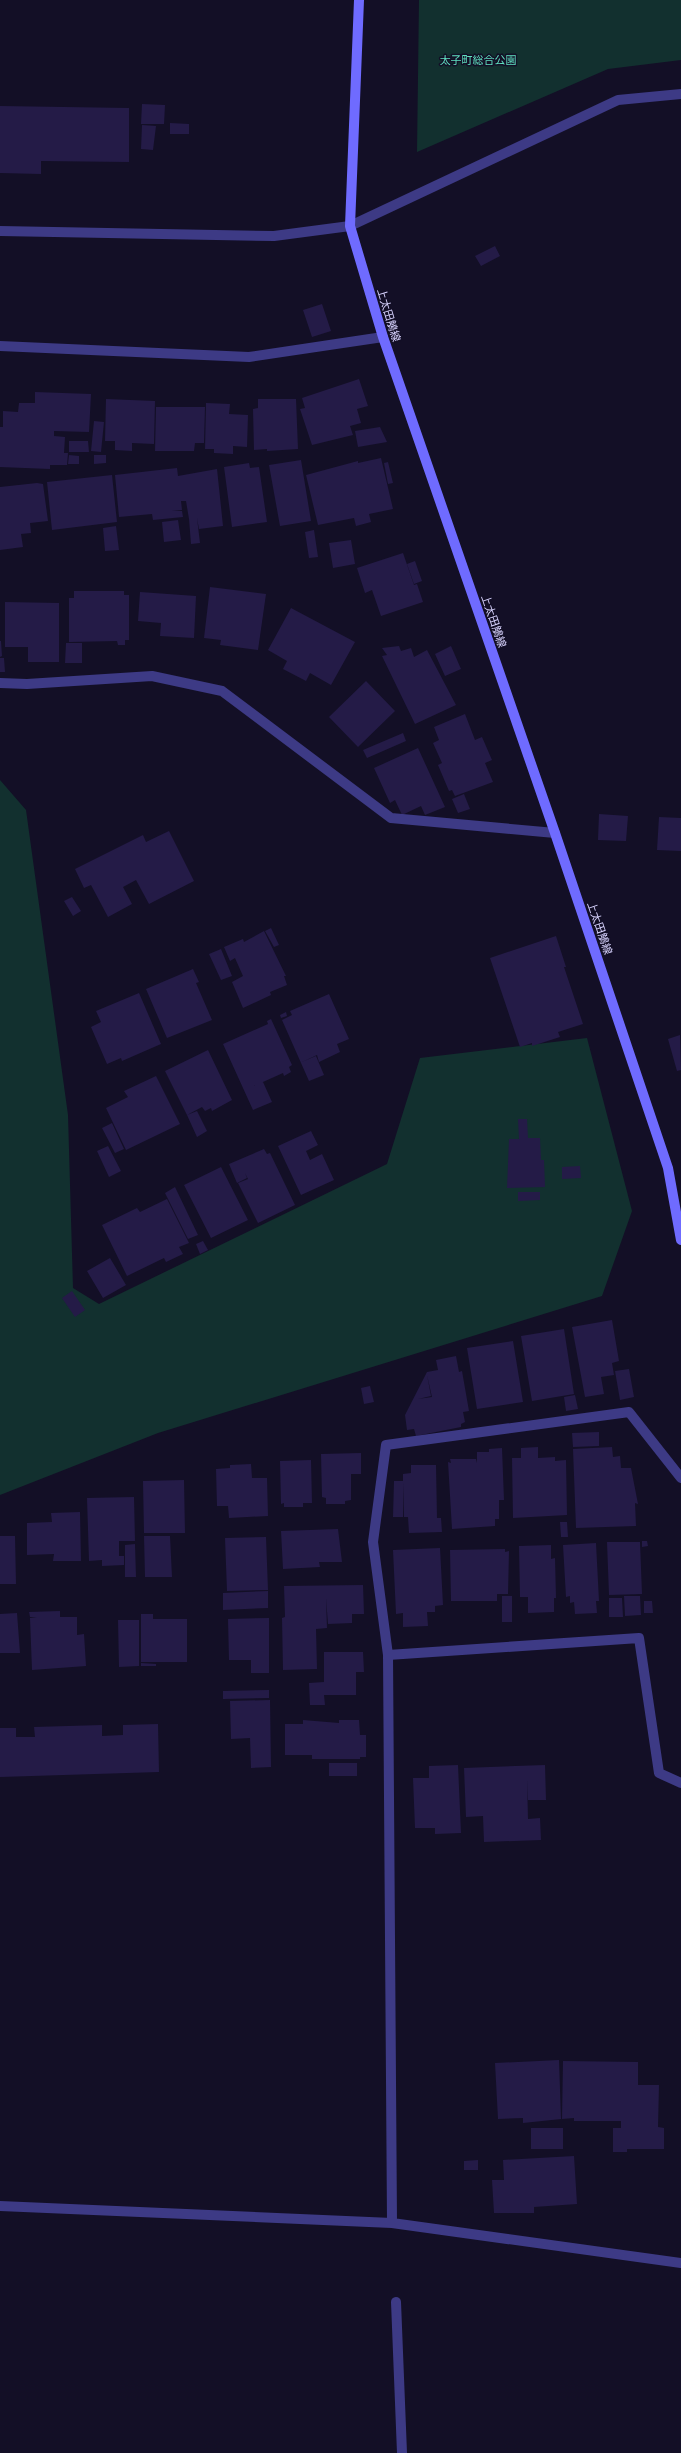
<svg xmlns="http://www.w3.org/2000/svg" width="681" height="2453" font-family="Ubuntu,'Noto Sans JP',sans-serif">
<rect width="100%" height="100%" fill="#130f26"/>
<path fill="#12302f" d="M419,0h262v60l-73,9 -191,83z
M0,780l26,30 42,305 5,173 26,16 288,-140 33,-106 167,-20 45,173 -30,85 -444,137 -158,62z"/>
<path fill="#241b47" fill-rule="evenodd" d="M142,104l23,1 -1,19h-23z
M0,106l129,2v54l-88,-1v13l-41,-1z
M170,123l19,1v10h-19z
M142,125l14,1 -3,24 -12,-1z
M495,246l5,10 -19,10 -6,-10z
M322,304l9,27 -19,6 -9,-27z
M359,379l9,27 -11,3 4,14 -11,3 3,9 -41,10 -12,-36 5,-1 -3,-10z
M35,392l56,2 -2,38 -35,-1v5l11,1 -1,16h4l-1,12h-17v4l-50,-2v-40h3v-16l15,1 1,-9h16z
M106,399l49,2 -1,43 -22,-1v8l-17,-1v-9h-10z
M258,399h38l2,50 -31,2v-2l-13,1 -1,-41 5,-1z
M206,403l24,1 -1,10 19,1 -1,32 -14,-1v8l-19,-1v-4h-9z
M156,407h49l-1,36h-9l-1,8h-39z
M94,421l10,1 -3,30 -10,-1z
M380,427l7,15 -29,5 -3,-16z
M69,441h19l1,11h-20z
M69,455l10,1v8h-11z
M94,455h12v8l-12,1z
M381,458l12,51 -24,5 2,8 -15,4 -2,-8 -36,7 -12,-50 52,-14v2z
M301,460l10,61 -31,5 -11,-61z
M388,462l5,21 -5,1 -4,-21z
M249,463l1,5 9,-1 8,55 -35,5 -8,-60z
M177,468l1,8 39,-7 6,57 -24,3 -2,-11 3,25 -9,1 -2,-25 5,-1 -5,1 -3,-18h-5l1,9 -10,1h10l1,6 -30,3 -1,-6 -33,3 -4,-42z
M112,475l5,47 -65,8 -5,-48z
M37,483l6,1 5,37 -18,2 1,10 -10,1 2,13 -23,3v-63z
M178,520l3,20 -17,2 -2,-20z
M116,526l3,24 -14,1 -2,-23z
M314,530l4,27 -9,1 -4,-26z
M351,540l4,24 -22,4 -4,-25z
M403,553l11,32 3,-1 6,18 -42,14 -9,-26 -7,3 -8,-25z
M415,561l7,20 -8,3 -7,-20z
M210,587l56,7 -8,56 -38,-5 1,-5 -17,-2z
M74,591h50v4h5v45h-4v5h-7l-1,-4 -48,1v-44h5z
M140,592l56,4 -2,42 -34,-2 1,-13 -23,-2z
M5,602l54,1v59h-31v-15h-23z
M291,608l64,34 -24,43 -21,-12 -4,8 -23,-12 4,-8 -19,-11z
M0,641h1l1,15 -2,1z
M66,643h16v20h-17z
M399,646l2,5 10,-3 3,9 13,-7 29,55 -41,19 -33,-68 5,-1 -5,-7z
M451,646l10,23 -16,7 -10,-22z
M0,658h4l1,14h-5z
M366,681l29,30 -37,36 -29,-30z
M465,714l10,26 7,-3 10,23 -7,3 8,19 -38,14 -3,-6 -3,1 -11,-26 4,-2 -9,-20 6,-3 -5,-13z
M403,733l3,8 -39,17 -4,-8z
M418,748l27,59 -20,8 -4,-9 -19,9 -7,-15 -5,3 -16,-35z
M464,794l6,15 -12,4 -6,-14z
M599,814l29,2 -2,25 -28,-1z
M659,817l22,1v33l-24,-1z
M169,831l25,50 -45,23 -13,-24 -13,7 9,17 -24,13 -17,-32 -7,3 -9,-19 68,-34 3,7z
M72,897l9,14 -8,5 -9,-15z
M271,928l8,17 -5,2 -9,-16z
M264,931l22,45h-2l3,9 -17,7 1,3 -28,13 -11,-26 11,-6 -8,-18 -5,3 -6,-14 19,-8 1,3z
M556,936l10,31h-2l19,57 -25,8 2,5 -28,9v-3l-12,4 -30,-89z
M221,949l11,27 -11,4 -12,-26z
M193,969l6,13 -3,1 16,37 -45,18 -21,-49z
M139,993l22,51 -39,17 -1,-3 -14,6 -16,-37 10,-5 -5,-11z
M329,994l20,45 -12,5 3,8 -21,10 -2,-7 -15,7 14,-6 8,19 -15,6 -27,-61 10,-5 -2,-4z
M286,1012l1,4 -6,2 -1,-3z
M271,1019l21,46 -3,2 2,5 -7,4 -1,-3 -29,13 9,-4 9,20 -19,8 -30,-66 45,-20 -1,-3z
M680,1035l1,35 -4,1 -9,-32z
M208,1050l24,50 -20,11 -1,-3 -6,3 -3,-4 -15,8 -22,-44z
M156,1076l24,48 -54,26 -20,-42 22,-11 -4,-6z
M197,1111l10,20 -10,6 -10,-22z
M518,1119h9l1,19h12l1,22h3l1,27 -38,1 2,-49h10z
M112,1123l12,26 -9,4 -13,-25z
M311,1131l7,14 -12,6 4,9 12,-6 12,26 -33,15 -23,-49z
M108,1146l13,25 -12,6 -12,-26z
M264,1149l3,5 3,-1 25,52 -37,18 -20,-40 10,-4 -3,-6 2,5 -10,5 -8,-19z
M580,1166l1,12 -19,1v-12z
M221,1167l27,53 -37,18 -27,-53z
M175,1187l23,48 -10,4 -23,-46z
M518,1192h22v8l-22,1z
M167,1199l22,44 -10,4 4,7 -17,8 -2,-4 -37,18 -25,-51 35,-17 3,4z
M203,1241l5,9 -8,4 -4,-10z
M110,1258l16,27 -23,13 -16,-27z
M72,1291l13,19 -10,7 -13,-19z
M612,1320l7,41 -7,2 2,12 -13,2 3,17 -19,3 -13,-70z
M564,1329l10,65 -42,7 -11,-65z
M513,1341l10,61 -46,7 -10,-61z
M456,1356l3,16 3,-1 7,40 -6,1 2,10 -4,2v3l-45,9 -2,-7 -7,1 -2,-15 22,-43 11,-2 -2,-10zM427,1375l5,22 -14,2 13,-3z
M629,1369l5,28 -14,3 -5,-29z
M370,1386l4,16 -10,2 -3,-16z
M575,1395l3,14 -12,2 -2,-14z
M599,1432v14l-26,1 -1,-14z
M538,1447v11l17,-1v4l11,-1 1,55 -54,3 -1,-60h9v-10z
M612,1447l1,10 7,-1 1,12h10l7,36 -3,-1 1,23 -60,2 -3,-79z
M502,1448l2,52h-5v19h-4v7l-43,3 -4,-67 3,1 -1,-4h26l1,4v-11h12v-3z
M361,1453v21h-10v26l-6,1v3h-19v-6l-4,-1 -1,-43z
M311,1460l1,43h-9v4h-19v-4l-3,1 -1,-43z
M251,1464l1,14h15l1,38 -39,2 -1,-12h-11l-1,-37 14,-1v-3z
M411,1465h25l1,53h4l1,14 -33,1 -1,-16h-4l-1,-34v34h-10l1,-36h9v-7l8,-1z
M184,1480l1,53h-41l-1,-52z
M134,1497l1,44h-16v15h5v9l-22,1v-6l-13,1 -2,-63z
M80,1512l1,49h-28l1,-7 -27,1v-32l25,-1 -1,-9z
M560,1522h7l1,15h-7z
M338,1529l4,33h-23l1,5 -37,2 -2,-38z
M0,1536h15l1,48h-16z
M144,1536h26l2,41h-27z
M266,1537l2,53 -41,1 -2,-53z
M642,1541h5l1,5 -6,1z
M607,1542h33l2,52 -33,1z
M596,1543l3,58h-3l1,12 -22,1 -1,-12 -4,1v-7l-4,1 -3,-52z
M135,1544l1,33h-11v-32z
M551,1545v14l4,-1 1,40h-2v14l-26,1v-16h-8l-1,-51z
M440,1548l3,57 -8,1v6h-8l1,14 -25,1v-14l-7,1 -3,-64z
M505,1549v3l4,-1 -1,43h-11v7h-46l-1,-51z
M363,1585l1,29h-12v9l-24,1 -2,-26 1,30 -11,1 1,40 -34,1 -1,-52 3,-1 -1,-31z
M268,1591v17l-45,2v-17z
M502,1596h10v26h-10z
M624,1596h16l1,19 -16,1z
M609,1598h13l1,19h-14z
M644,1601h8l1,12h-9z
M60,1611v6h17v18l7,-1 2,32 -54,4 -2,-52 7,-1h-7l-1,-5z
M17,1613l3,40h-20v-39z
M141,1614h12v5h34v43h-46z
M269,1618v55h-18v-13h-22l-1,-41z
M118,1620h21v46l-20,1z
M324,1652h39l1,20h-8v23h-32l1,10h-15l-1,-22 15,-1z
M141,1663l15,1v2h-15z
M269,1690v8l-46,1v-8z
M270,1700l1,67 -20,1 -1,-30 -19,1 -1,-38z
M303,1720l36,3v-3h20l1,15h6v22h-6v-5v7h-48v-4h-27v-31h18z
M158,1724l1,48 -159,5v-49h16v9h19l-1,-10 68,-2v11l21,-1v-10z
M329,1763h28v13h-28z
M458,1765l3,68 -26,1v-6h-20l-2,-50h16v-12z
M545,1765l1,35h-18l-1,-20 1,39 12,-1 1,22 -57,2 -1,-26 -17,1 -2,-49z
M559,2060l2,59 -38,4v-5l-25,1 -3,-56z
M563,2061l75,1v23h21l-1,42 6,1v21h-37v3h-14v-24h8v-7h-47v-3l-12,1z
M531,2128h32v21h-32z
M574,2156l3,48 -43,3v6h-40l-2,-33h12l-1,-20z
M478,2160v10h-14v-9z"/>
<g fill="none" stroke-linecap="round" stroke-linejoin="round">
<path stroke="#3d3a85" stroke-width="10" d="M350,226l268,-126 63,-6
M0,346l249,11 134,-20
M0,683l27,1 125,-8 70,15 169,127 164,15
M388,1655l251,-17 20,135 22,10
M0,2206l392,17 289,40
M392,2223l-4,-568 -15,-113 13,-97 243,-33 52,66
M396,2302l6,151"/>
<path stroke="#3d3a85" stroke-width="10" d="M0,231l274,5 76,-10"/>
<path stroke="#6f6bff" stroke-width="10" d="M359,0l-9,226 33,111 172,496 113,335 13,72"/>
</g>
<g text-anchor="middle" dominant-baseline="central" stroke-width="3" stroke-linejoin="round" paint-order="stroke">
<g font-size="11" fill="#5fe0c0" stroke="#130f26">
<text x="478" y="60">太子町総合公園</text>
</g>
<g font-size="11" fill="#d9d4ff" stroke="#130f26">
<text transform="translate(389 315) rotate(73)">上太田鵤線</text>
<text transform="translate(494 621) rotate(71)">上太田鵤線</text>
<text transform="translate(600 928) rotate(71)">上太田鵤線</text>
</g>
</g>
</svg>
